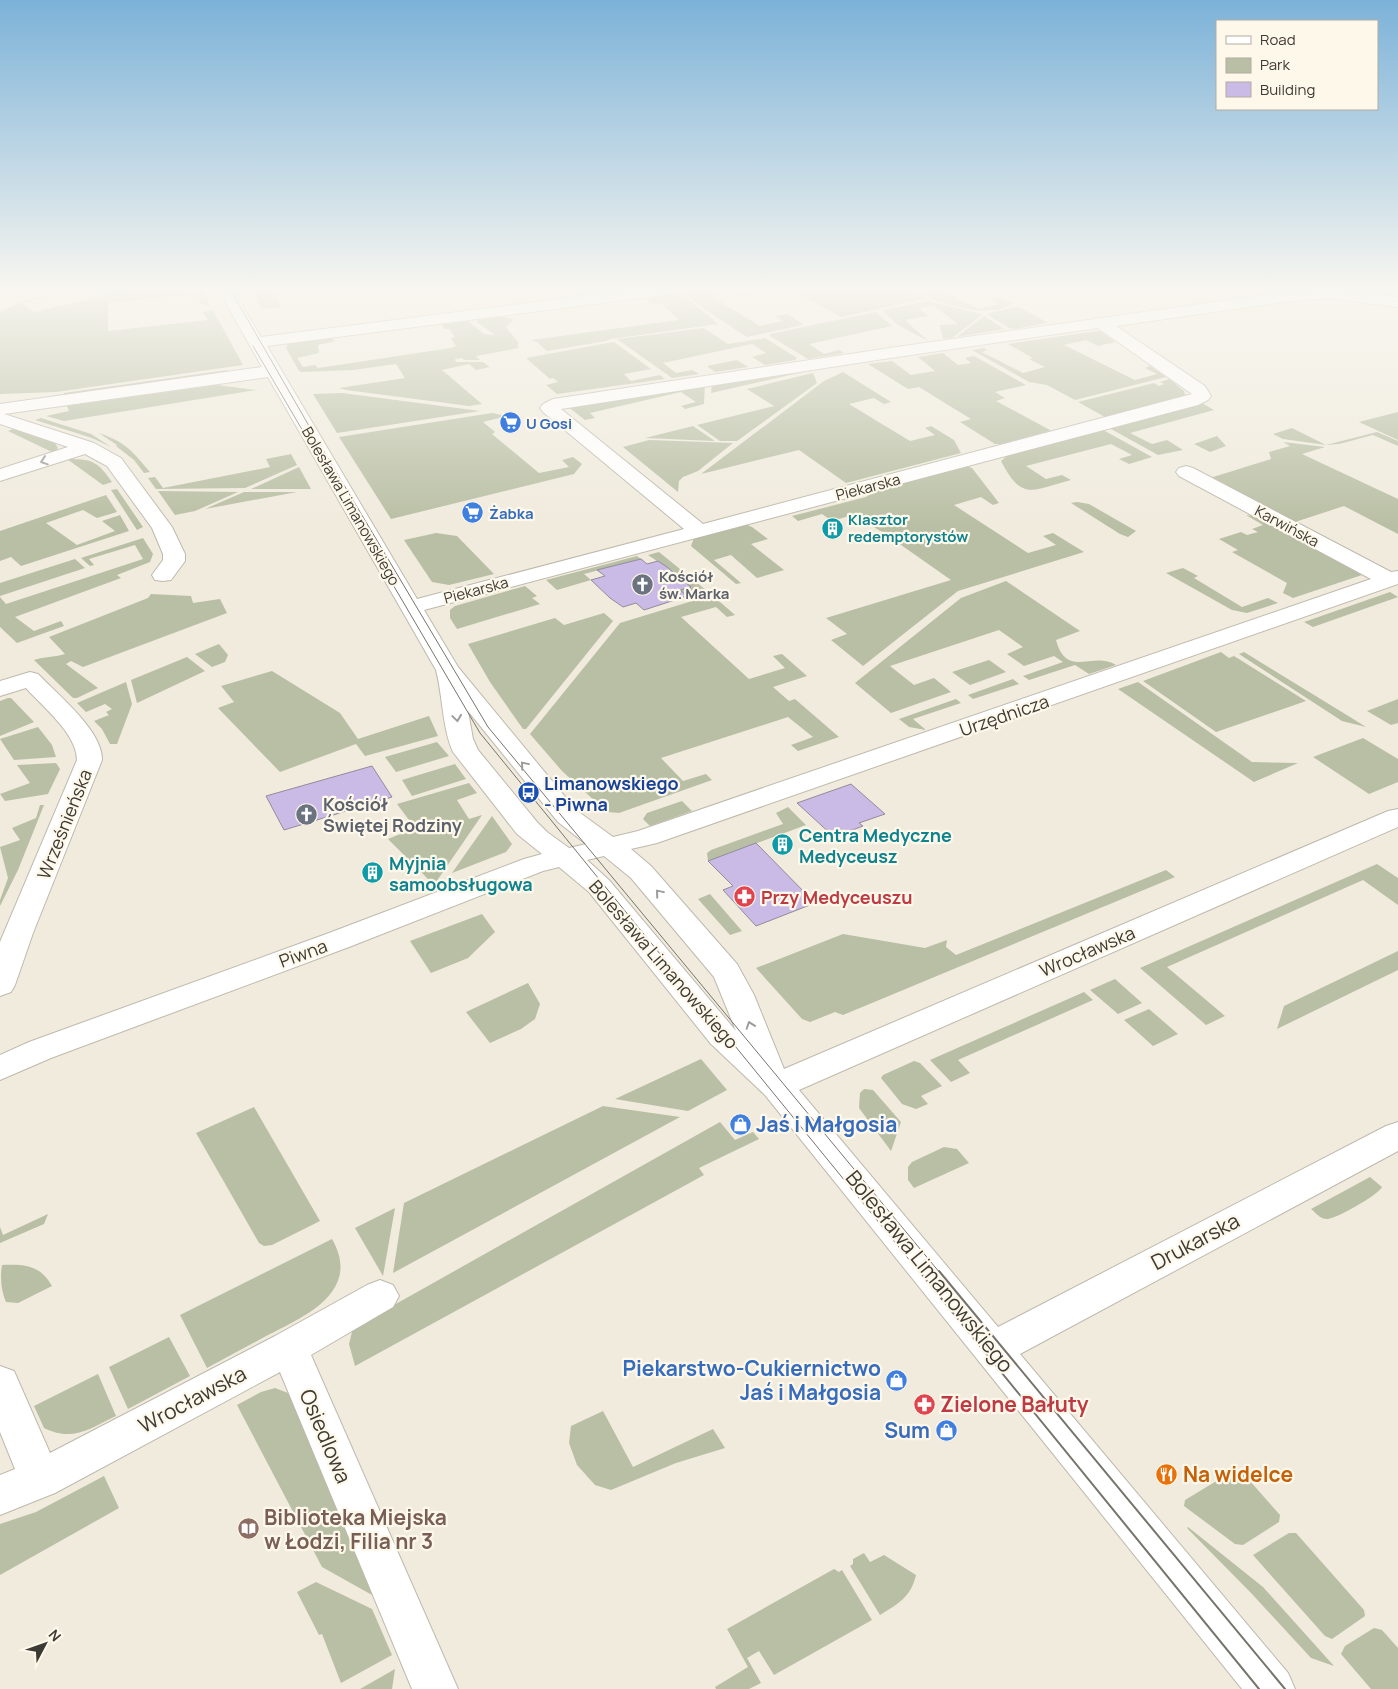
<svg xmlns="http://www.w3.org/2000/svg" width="1398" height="1689" font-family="Manrope,sans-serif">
<rect width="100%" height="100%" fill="#f0ebdd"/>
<path fill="#b9bfa4" d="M109,289h93l8,16 -10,-1 -2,-10 -90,9v28l100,-11 -5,-8 10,-2 30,55 -187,27 -56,2v-82l21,-10 22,-6 3,1 -24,6 12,9 81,-19z
M257,289h39l-22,4 7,14 -19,2 -10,-18z
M707,289h35l11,6 -11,2 -9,-5 -22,4 49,30 23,-5 -8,-5 12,-2 16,10 -1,1 -55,12 -44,-29 -20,-17z
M790,289h113l21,10 -83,18z
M911,289h28l39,20 21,-5 -9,-5 10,-2 13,7c-29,16 -75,-1 -102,-15z
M675,292l6,1 37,31 -107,15 -5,2 -59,10 -10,-9 -6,-2 148,-20 -16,-15 -13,-2 -5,-6z
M928,301l49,12 5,2 -30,23 -9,1 -3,-14 18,-1 -24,-18 -15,2 9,8 -23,4 23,21 -30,-16 -16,-15z
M1016,307l5,1 27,15 -33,6 -6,-1 -21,-13 1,-2z
M876,312l16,14 -83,18 15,10 15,-4 5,3 -36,6 -38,-23v-2z
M497,316l17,3 -8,8 12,15 1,1 -2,2 2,3 -43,8 4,4h-16l-2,-2 -7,1 1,3h27l7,5 -14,3 -7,-6 -27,6 40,34 -13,2 -123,-16 -7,-2 66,-10 -9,-14 -43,6 -51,2 -3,-1 -13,-23 1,-3 5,-2 40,-5 3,3 -17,4 1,8 -22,5 6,9 12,-2 3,3 133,-20 5,-2 -5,-8 4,-1 -6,-8h-4l-4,-5 27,-3 16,13 11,1 -18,-13 1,-2z
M984,316l20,13 -47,8z
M704,328l24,16 37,-6 32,20 -2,2 -30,5 -13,-8 14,-4 -14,-9 -89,19 13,10 16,-3 7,4 -27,4 -55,-39z
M1097,331l5,1 13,10 -17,4 -12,-6 -22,5 71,35 22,-6 -12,-6 5,-2 16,11 -91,23 -28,-15 -18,-3 -57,-32 12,-2 3,2 -5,2 41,21 22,-6 -16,-8 4,-1 -25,-14z
M614,342l37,27 -27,5 7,7 29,-6 5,4 -108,15 -11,-9 12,-3 -5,-4 -3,1 -24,-21z
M943,353l15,12 13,-2 -6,-5 9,-2 52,29 -31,7 10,6 -9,3 54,29 -1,1 -48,13h-6l-35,-22 11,-3 -52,-32 -11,2 -40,-25 24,-3 19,14 24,-4 -17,-14z
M737,360l11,7 -33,5 -8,-6z
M227,370l1,3 -163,23 -1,-3z
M797,371l2,2 -88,20 1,-9z
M843,372l48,30 -7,2 -10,-6 -25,6 61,37 25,-6 -10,-7 6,-2 23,14 7,13 -115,30 -47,-33 -98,24 123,-93z
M813,373l4,10 -80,58h-17l-23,-16 77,-19 -27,-17z
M1169,379l15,12 1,4 -80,22 -27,-15 76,-19 5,3 5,-2 -4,-2z
M705,384l-1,20 -19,5 -4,-3 15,-4 -15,-10 -91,21 5,5 -10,2 -18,-14z
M217,385l39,5 -192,31 -18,-5 23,-5 -2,-5z
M342,393l138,18 -143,22 -24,-39z
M1202,403l12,7 -84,23 22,11 15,-4 16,10 -25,5 -47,-26v-2z
M1398,412v28l-39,-18z
M492,413l15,3 -24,6 12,10 -3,2 47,39 30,-6 -7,-7 11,-3 9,7 -8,10 -183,45 -52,-82z
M41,418l50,16 20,13 -19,-9 -57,-18z
M693,426l22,15 -70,-3z
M1292,428l34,17 51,-13 21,9v5l-25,-11 -34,9 -13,1 -43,-6 -10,-5z
M13,429l41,13 4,6 -4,5 -46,-22z
M1100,430l5,1 47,26 -23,7 -10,-5 13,-4 -21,-11 -85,22 20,13 16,-4 9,5c-38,10 -49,22 -70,-19l7,-6z
M99,433c28,10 32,17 51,39l-6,1 -10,-13 -18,-14 1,-1z
M1217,436l9,10 -16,6 -16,-8z
M649,440l84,3 -35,28 -15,6 -4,4 -1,11 -55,-45z
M1283,442l42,5 -23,7 96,45v35l-54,-28 -49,16 -85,-44 61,-19 -2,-7 21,-6z
M291,454l6,11 -52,23 -89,1 -8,-11 7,-1 8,11 107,-21 -4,-8z
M67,459c26,0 30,2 45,23l-9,3z
M966,466l6,2 27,35 -6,2 -12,-8 -27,8 74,48 28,-8 -13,-9 10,-3 31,19 -126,39 -95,75 -32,-26 16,-6 -21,-16 125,-38 -67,-47 -19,-11 2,-1 -11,-7 -24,7 -10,-7 -24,7 -6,-5 74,-19 7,-6z
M299,467l12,22h-60z
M117,489l26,38 -6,3 -26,-40z
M158,491l80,1 -43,19 -20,4z
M244,492h53l-92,17z
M106,495l11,17 -20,6 -14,-8 -37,13 31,22 38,-14 -13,-10 18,-6 9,16 -108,35 -10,-9 -11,4v-30z
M1077,502l12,2 47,27 -8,6 -8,-3 -49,-31z
M1246,515l7,1 109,59 -69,23 -10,-5 4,-10 -55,-31 6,-2 -19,-11 22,-7 6,3 11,-3 -6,-3 11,-4z
M745,524l7,3 16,12 -17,5 33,26 -27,8 -26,-23 -17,5 27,23 -5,1 -45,-38 3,-8z
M436,533l21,3 37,38 -45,11 -17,-3 -28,-42z
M143,538l10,16 -3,8 -33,13 4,3 -106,39 19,14 27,-10 3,5 -47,17 -17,-16v-30l6,7 137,-45 -8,-14 -46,14 5,6 -4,1 -9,-8z
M659,552l48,39 -33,9 12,-4 -6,-6 10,-3 -12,-12 -30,-20z
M637,556l4,3 -57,15 7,6 -34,10 -11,-10z
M75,559l10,9 -85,28v-13z
M1183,568l15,8 -4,2 48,29 26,-9 10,5 -31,10 -15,-3 -66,-37z
M1006,581l74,50 -24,9c11,40 37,10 60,25l-27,9 -14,-9 -46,15 -6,-4 40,-14 -9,-6 -30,10 -17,-12 16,-7 -24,-17 -109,36 24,19 20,-7 17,14 -60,21 -36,-30 106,-85z
M525,586l12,10 -5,2 8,6 -83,25 -7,-11v-8l5,-4z
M1390,592l8,5 -85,30 -9,-5z
M151,594l40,2 2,7 27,-4 7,14 -144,54 -12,-6 -5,3 32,24 -21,10h-4l-39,-38c12,-4 18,-2 31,-6l-16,-17 99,-39z
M712,595l23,20 -8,2 -11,-10 -35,10 68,62 36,-11 -12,-12 9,-2 25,22 -34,11 16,14 6,-2 44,38 -41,14 -7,-6 22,-8 -25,-20 -127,41 22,23 23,-7 6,6 -93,33 -12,-1 -45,-41 -32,-37 90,-111z
M604,613l9,8 -87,108h-3l-33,-47 -22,-38 87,-26 9,7z
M219,644l9,11 -3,7 -13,5 -17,-13z
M1221,652l8,6 5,-2 72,45 -90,31 -73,-51z
M1244,652l106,65 16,10 -24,-6 -103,-67z
M187,657l18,14 -68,32 -6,-23z
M989,660l17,12 -36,13 -18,-13z
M272,671l68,42 18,26 71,-23 9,20 -73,20 -9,-12 -76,28 -62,-64 16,-6 -13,-16z
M1013,679l6,5 -46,15 -5,-4z
M126,682l6,22 -15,40h-7l-8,-15 -8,-8 15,-6 -3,-3 6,-3 -7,-5 -19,8 -9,-9z
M1138,682l114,80 46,1 -44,19 -136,-93z
M8,698h3l23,24 -34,14v-35z
M956,699l5,4 -48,16 13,11 -17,-3 -10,-8z
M1398,699v24l-7,2 -24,-14z
M38,727l14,18 4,12 -42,3 -14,-21z
M1363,738l35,21v23l-29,12 -56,-37z
M437,742l12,14 -53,16 -11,-15z
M56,763l4,6 -12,25 -43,7 -5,-7 30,-11 -13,-18z
M455,764l11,15 -54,17 -10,-16z
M469,783l8,10 -20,7 12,19 13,-4 -48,70 -46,-46 27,-11 -18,-24z
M682,801l10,10 -42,15 -7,-7 4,-6z
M40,805h4l-26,65 -18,36v-6l8,-22 -8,-31 20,-7 -8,-12 24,-10z
M788,807l18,18 -98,36 -1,-8 4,-3 72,-26 -7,-11z
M492,816l20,28 -6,8 -54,21z
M1377,864l21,14v27l-35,-25 -196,87 58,49 -19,9 -66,-57z
M1166,870l9,7 -332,138 -8,-3 -25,10 -8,-3 -46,-51 87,-34 82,14 22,-8 -1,7 10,8z
M710,894l32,37 -12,4 -32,-36z
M482,914l13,18 -27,26 -37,15 -21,-32z
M1398,951v19l-121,59 7,-23z
M1115,979l27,24 -24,11 -28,-24z
M528,983l12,21 -5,15 -14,10 -31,14 -24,-31z
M1084,992l9,8 -135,60 12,13 -19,9 -21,-22z
M1149,1009l29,25 -25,12 -29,-26z
M701,1059l26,31 -39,21 -73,-12z
M914,1061l6,2 22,23 -21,10 7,8 -12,5 -14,-5 -21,-26 2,-3z
M864,1089l9,1 28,32 -10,29 -32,-43 1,-15z
M603,1106l77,11 -287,156 11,-70z
M254,1107l66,114 -48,24 -8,1 -5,-3 -63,-110z
M720,1122l15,18 18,-8 6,7 -60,29 5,7 -349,191 -6,-22 4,-16z
M944,1147l13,2 12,14 -55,25 -6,-8v-13l4,-5z
M1370,1177l12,10c-4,8 -46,32 -55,32 -7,0 -11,-6 -16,-10z
M395,1208l-12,68 -28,-48z
M48,1214l-4,10 -44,19v-16l3,8z
M332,1239c30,52 -26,77 -64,96 -20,11 -41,22 -61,33l-27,-53z
M2,1265c23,-1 38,0 50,21l-34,17 -12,-1c-5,-11 -6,-25 -4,-37z
M169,1337l21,39 -62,33 -19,-42z
M98,1374l18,42c-27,13 -43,26 -72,12l-10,-22z
M275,1388l13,5 10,8 83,199 -59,-33 -85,-162 24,-13z
M603,1411l30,56 80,-38 12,19 -49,15 -65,27 -16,-5 -18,-20 -8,-22 2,-17z
M1233,1471l9,1 38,43 -1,7 -36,23 -8,-1 -51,-38 1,-6z
M104,1476l15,32 -119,67v-51l36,-12z
M1188,1527l75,60 71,79 -23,-8 -59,-64 -65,-66z
M1289,1533h7l68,77 1,6 -33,23 -7,-3 -72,-81z
M864,1553l6,9 14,-7 32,20c-5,22 -18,29 -36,40l-30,-49 3,-2v-5z
M834,1569l5,3 3,-2 30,50 -98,55 -15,-24 -12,7 14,25 -12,6h-33l-1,-2 33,-20 -21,-38z
M316,1582l56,27 20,46 -51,28 -19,-49 -3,1 -22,-43z
M1374,1628l8,2 16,18v41h-27l-30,-35 4,-8z
M395,1669l-3,20h-32z"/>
<path fill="#cabbe6" stroke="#908c99" d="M641,559l6,5 11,-3 9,6 24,20 -11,3 7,6 -43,14 -8,-7 -13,4 -13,-9 -19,-18 14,-4 -8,-6z
M372,766l20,31 -108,33 -18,-34z
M851,784l34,30 -26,9 4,3 -29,11 -37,-34z
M756,843l59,60 -59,23 -33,-36 10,-4 -25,-25z"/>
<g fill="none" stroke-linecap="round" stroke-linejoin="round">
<defs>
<path id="minor" d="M218,289h14l29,48 376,-48h42l-3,3 -5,2 -404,52 150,253 267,-70 -141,-117 -3,-4 3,-4 10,-5 337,-51 395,-56 46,-3 67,8v10l-70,-9 -43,4 -169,24 89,60 6,10 -3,4 -10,5 -774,205 34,57 118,143 37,27 25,-6 733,-252 -192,-103 -3,-4 3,-4 7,-2 7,2 198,104 7,-1v13l-741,259 -26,6 20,17 86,98 17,31 30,74 604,-258 10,-2v18l-599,263 199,237 388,-201 12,-4v29l-378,203 268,319 7,16h-53l-477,-594 -54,-51 -122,-152 -30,-25 -16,4 -194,76 -298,111 -51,22v-25l29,-13 300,-109 195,-74 18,-5 -25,-20 -64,-82c-11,-25 -10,-55 -17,-82l-168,-293 -264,37 90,29 27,15 51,69 13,27v7l-14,19 -8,1 -8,-1 -3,-5 11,-15v-6l-11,-26 -45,-62 -22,-12 -85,27v-12l68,-22 -68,-23v-20l262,-37zM1098,328l94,66 -489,130 -142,-115 329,-51zM468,711l90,111 28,22 -17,4 -22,-16 -10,-10 -59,-72 -5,-11zM604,856l27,22 83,99 22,54 -127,-151 -22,-20z
M30,672l8,2c20,21 65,57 64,86l-69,173 -18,52 -4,7 -11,4v-54l77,-182c0,-26 -34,-53 -51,-72l-26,8v-15z
M380,1280l13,5 6,11 -6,11 -82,48 147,334h-46l-132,-317 -225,121 -55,22v-40l15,-6 -15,-37v-66l14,5 36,82 225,-117 92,-51z"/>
</defs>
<use href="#minor" stroke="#beb9ac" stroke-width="2"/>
<use href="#minor" fill="#fff" fill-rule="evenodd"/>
<path stroke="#77746c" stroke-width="1" d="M230,289l86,149 172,289 452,546
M253,346l227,387 440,540"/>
<path stroke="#77746c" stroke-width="2" d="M919,1271l340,418
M939,1271l346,418"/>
</g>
<defs><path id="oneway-chevron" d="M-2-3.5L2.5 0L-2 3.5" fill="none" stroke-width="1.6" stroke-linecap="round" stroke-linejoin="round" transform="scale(1.25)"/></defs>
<g stroke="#9e9c9a">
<use href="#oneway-chevron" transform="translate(44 461) rotate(162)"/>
<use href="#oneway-chevron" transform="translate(457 718) rotate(82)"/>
<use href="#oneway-chevron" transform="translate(524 765) rotate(-130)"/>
<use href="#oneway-chevron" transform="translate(659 893) rotate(-130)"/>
<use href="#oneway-chevron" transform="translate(750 1025) rotate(-109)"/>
</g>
<linearGradient id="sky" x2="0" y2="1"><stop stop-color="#7cb2d8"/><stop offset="0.55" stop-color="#f8f6f0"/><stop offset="1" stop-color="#f8f6f0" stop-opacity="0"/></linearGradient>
<rect width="1398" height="525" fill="url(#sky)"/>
<defs>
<symbol id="supermarket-disc" viewBox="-11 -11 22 22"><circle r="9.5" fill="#3f7fe0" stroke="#fef8ea"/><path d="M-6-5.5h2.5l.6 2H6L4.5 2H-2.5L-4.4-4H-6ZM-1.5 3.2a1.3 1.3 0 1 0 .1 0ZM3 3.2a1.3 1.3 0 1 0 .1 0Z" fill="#fff"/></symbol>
<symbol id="building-disc" viewBox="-11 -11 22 22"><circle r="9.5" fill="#0f9aa8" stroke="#fef8ea"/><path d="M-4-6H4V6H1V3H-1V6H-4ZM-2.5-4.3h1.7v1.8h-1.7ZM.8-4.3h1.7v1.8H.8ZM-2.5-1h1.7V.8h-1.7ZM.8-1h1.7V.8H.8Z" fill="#fff"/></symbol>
<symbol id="church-disc" viewBox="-11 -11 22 22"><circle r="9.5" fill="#6b7280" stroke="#fef8ea"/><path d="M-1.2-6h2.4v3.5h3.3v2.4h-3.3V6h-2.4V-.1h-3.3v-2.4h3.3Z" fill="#fff"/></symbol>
<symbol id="bus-disc" viewBox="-11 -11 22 22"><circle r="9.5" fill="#1a4fb4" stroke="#fef8ea"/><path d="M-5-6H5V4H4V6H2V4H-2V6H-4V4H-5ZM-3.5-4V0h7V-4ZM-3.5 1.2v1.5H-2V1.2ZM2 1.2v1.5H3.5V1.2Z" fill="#fff"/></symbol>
<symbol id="pharmacy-disc" viewBox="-11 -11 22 22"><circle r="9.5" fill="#e0444e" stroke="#fef8ea"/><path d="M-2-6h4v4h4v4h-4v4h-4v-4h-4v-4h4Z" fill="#fff"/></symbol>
<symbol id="shop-disc" viewBox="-11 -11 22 22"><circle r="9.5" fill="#3f7fe0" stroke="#fef8ea"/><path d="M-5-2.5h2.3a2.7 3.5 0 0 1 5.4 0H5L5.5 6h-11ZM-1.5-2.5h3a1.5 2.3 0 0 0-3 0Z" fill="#fff"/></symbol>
<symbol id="restaurant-disc" viewBox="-11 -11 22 22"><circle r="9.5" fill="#e8710a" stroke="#fef8ea"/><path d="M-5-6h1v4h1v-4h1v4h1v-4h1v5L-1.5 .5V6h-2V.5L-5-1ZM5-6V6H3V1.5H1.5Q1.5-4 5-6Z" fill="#fff"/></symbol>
<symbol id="library-disc" viewBox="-11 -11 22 22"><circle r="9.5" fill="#8d6e63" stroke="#fef8ea"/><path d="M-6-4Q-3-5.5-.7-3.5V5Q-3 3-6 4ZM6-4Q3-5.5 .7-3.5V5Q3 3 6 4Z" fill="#fff"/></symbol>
</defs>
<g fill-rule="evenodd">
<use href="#supermarket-disc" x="498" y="410" width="25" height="25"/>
<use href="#supermarket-disc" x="460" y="500" width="25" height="25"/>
<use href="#building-disc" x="820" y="516" width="25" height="25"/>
<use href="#church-disc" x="630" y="572" width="25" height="25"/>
<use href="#bus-disc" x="516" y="780" width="25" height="25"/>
<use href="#church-disc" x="294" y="802" width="25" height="25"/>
<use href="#building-disc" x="770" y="832" width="25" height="25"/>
<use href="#building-disc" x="360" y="860" width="25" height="25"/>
<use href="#pharmacy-disc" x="732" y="884" width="25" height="25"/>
<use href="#shop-disc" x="728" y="1112" width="25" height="25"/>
<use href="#shop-disc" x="884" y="1368" width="25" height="25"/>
<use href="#pharmacy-disc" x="912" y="1392" width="25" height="25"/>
<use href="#shop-disc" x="934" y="1418" width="25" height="25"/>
<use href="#restaurant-disc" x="1154" y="1462" width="25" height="25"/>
<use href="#library-disc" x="236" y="1516" width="25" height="25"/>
</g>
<g text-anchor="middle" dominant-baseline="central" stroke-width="4.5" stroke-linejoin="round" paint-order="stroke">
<g font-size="15" font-weight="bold" fill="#366cbe" stroke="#fef8ea" text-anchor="start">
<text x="526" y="423">U Gosi</text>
<text x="489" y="513">Żabka</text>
</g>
<g font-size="15" fill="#3d3a35" stroke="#fef8ea">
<text transform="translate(868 487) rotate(-15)">Piekarska</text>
<text transform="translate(351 506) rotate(60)">Bolesława Limanowskiego</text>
<text transform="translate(1287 526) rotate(28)">Karwińska</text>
<text transform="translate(476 590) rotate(-15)">Piekarska</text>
</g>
<g font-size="15" font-weight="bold" fill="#0d838f" stroke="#fef8ea" text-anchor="start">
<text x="848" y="519">Klasztor<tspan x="848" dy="17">redemptorystów</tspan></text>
</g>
<g font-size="15" font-weight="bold" fill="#5b616d" stroke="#fef8ea" text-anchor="start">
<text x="659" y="576">Kościół<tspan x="659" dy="17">św. Marka</tspan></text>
</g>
<g font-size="18" fill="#3d3a35" stroke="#fef8ea">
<text transform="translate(1004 715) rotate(-19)">Urzędnicza</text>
<text transform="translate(64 824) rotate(-68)">Wrześnieńska</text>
<text transform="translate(1087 951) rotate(-23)">Wrocławska</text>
<text transform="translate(303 953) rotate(-20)">Piwna</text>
<text transform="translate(664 964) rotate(49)">Bolesława Limanowskiego</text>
</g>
<g font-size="18" font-weight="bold" fill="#164399" stroke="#fef8ea" text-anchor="start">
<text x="544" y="783">Limanowskiego<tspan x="544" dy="21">- Piwna</tspan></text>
</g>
<g font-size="18" font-weight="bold" fill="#5b616d" stroke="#fef8ea" text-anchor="start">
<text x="323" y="804">Kościół<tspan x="323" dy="21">Świętej Rodziny</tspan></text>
</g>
<g font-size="18" font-weight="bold" fill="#0d838f" stroke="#fef8ea" text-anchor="start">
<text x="799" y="835">Centra Medyczne<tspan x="799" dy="21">Medyceusz</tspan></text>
<text x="389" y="863">Myjnia<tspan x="389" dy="21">samoobsługowa</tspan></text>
</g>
<g font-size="18" font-weight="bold" fill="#be3a42" stroke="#fef8ea" text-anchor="start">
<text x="761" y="897">Przy Medyceuszu</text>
</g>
<g font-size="21" font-weight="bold" fill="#366cbe" stroke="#fef8ea" text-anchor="end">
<text x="756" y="1124" text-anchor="start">Jaś i Małgosia</text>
<text x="881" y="1368">Piekarstwo-Cukiernictwo<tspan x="881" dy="24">Jaś i Małgosia</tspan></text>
<text x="930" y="1430">Sum</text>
</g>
<g font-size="21" fill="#3d3a35" stroke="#fef8ea">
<text transform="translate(1195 1241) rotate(-28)">Drukarska</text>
<text transform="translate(930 1271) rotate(51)">Bolesława Limanowskiego</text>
<text transform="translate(192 1399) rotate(-28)">Wrocławska</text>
<text transform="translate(326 1436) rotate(67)">Osiedlowa</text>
</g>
<g font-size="21" font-weight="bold" fill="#be3a42" stroke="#fef8ea" text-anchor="start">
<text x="940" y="1404">Zielone Bałuty</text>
</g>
<g font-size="21" font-weight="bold" fill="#c56008" stroke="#fef8ea" text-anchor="start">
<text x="1183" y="1474">Na widelce</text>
</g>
<g font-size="21" font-weight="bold" fill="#785e54" stroke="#fef8ea" text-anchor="start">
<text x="264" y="1517">Biblioteka Miejska<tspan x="264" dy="24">w Łodzi, Filia nr 3</tspan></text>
</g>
</g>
<rect x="1216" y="20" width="162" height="90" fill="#fef8ea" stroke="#b1aca2"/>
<rect x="1226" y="36" width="25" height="8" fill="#ffffff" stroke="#b1aca2"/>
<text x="1260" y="45" font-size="15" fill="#3d3a35">Road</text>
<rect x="1226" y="58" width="25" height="15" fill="#b9bfa4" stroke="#b1aca2"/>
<text x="1260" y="70" font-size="15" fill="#3d3a35">Park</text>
<rect x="1226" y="82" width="25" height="15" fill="#cabbe6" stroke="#b1aca2"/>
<text x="1260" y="95" font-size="15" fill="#3d3a35">Building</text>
<g transform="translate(45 1644) rotate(49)" stroke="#fef8ea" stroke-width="4" paint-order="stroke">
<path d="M0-4L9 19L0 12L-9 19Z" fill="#3d3a35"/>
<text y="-8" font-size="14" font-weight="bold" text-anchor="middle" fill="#3d3a35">N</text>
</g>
</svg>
